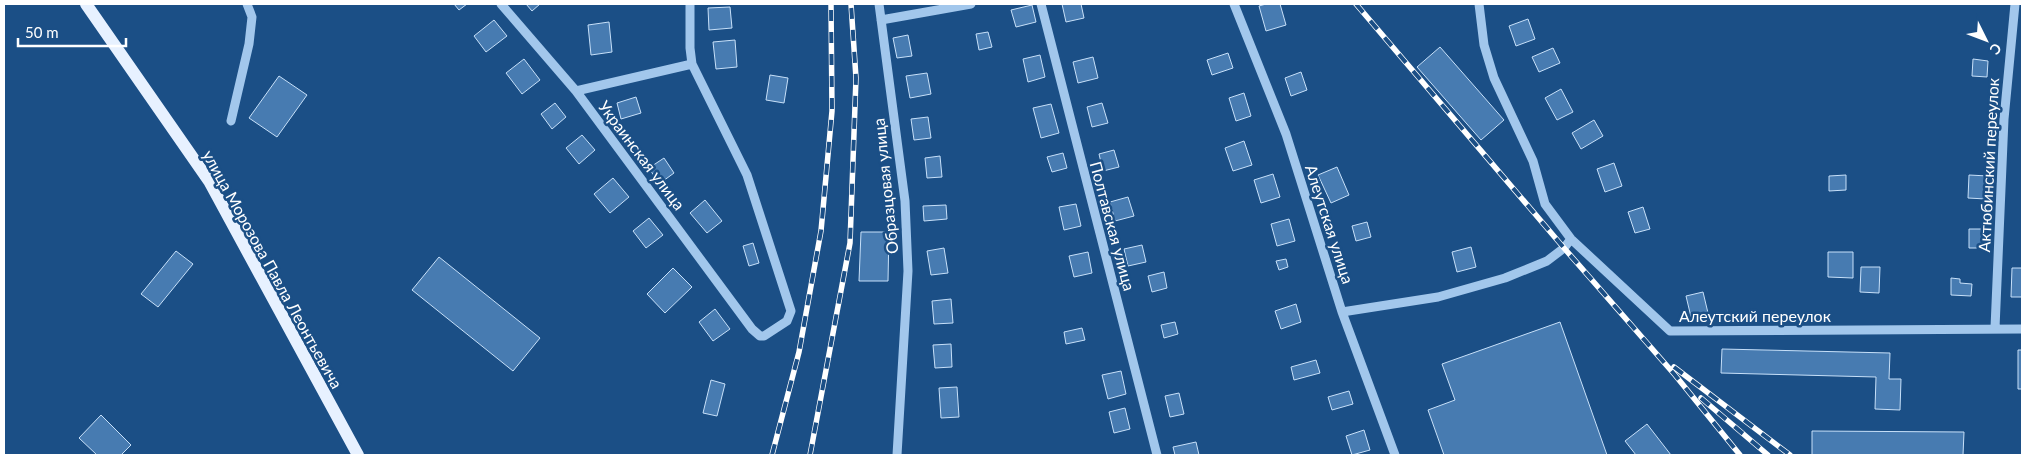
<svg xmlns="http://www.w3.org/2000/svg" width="2026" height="459" font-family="Lato,sans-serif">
<rect width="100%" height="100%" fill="#1b4f86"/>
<path fill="#477bb1" stroke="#c7e0f9" d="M454,4h13l-8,6z
M526,4h14l-8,7z
M1062,4h19l3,14 -18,4z
M1266,4h14l6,21 -20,6 -7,-25z
M1032,5l4,17 -20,5 -5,-17z
M730,7l2,21 -23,2 -1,-22z
M1528,19l7,20 -19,7 -7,-20z
M494,20l13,16 -21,16 -12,-16z
M609,22l3,30 -21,3 -3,-30z
M988,32l4,15 -13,3 -3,-16z
M908,35l4,21 -15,2 -4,-20z
M735,40l2,27 -21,2 -3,-27z
M1440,47l64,73 -23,20 -64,-73z
M1553,48l7,15 -21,9 -7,-15z
M1228,53l5,15 -21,7 -5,-15z
M1040,55l5,22 -17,5 -5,-23z
M1093,57l5,21 -20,5 -5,-21z
M524,59l16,21 -18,14 -16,-21z
M1973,59l15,2 -1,16 -15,-1z
M1301,72l6,18 -16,6 -6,-18z
M927,73l4,21 -21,4 -4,-22z
M770,75l18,3 -4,25 -18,-3z
M279,76l28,19 -30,42 -28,-19z
M1561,89l12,23 -16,8 -12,-22z
M1244,93l7,23 -15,5 -7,-23z
M636,97l5,16 -20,6 -4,-16z
M555,103l11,14 -14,12 -11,-15z
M1102,103l6,20 -16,4 -5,-20z
M1051,104l8,29 -18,5 -8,-30z
M928,117l3,21 -17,2 -3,-21z
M1594,120l9,16 -22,13 -9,-16z
M582,135l13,15 -16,14 -13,-16z
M1244,141l8,24 -19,6 -8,-23z
M1114,150l5,17 -16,4 -4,-17z
M1063,153l4,15 -15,4 -5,-15z
M940,156l2,21 -15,1 -2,-20z
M664,158l10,15 -15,11 -10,-16z
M1614,163l8,23 -17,6 -8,-23z
M1337,167l12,28 -18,8 -13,-28z
M1273,174l7,23 -19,6 -7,-23z
M1846,175v15l-17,1v-15z
M1969,175l19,1 -2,23 -18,-1z
M613,178l16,19 -19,16 -16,-19z
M1128,197l6,19 -19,5 -5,-19z
M705,200l17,21 -15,12 -17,-20z
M1076,204l5,22 -17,4 -5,-23z
M946,205l1,14 -23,2 -1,-15z
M1643,207l7,22 -15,4 -7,-21z
M649,218l14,17 -17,13 -13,-17z
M1289,219l6,22 -18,5 -6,-22z
M1367,222l4,15 -15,4 -4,-15z
M1969,229h16v19h-16z
M861,232h28l-1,49h-29z
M753,243l6,20 -10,3 -6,-20z
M1142,245l4,17 -18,4 -4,-17z
M1471,247l5,20 -19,5 -5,-20z
M944,248l4,25 -17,2 -4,-24z
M176,251l17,13 -35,43 -17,-13z
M1088,252l4,21 -18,4 -5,-21z
M1828,252h25v26l-25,-1z
M439,257l101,81 -27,33 -101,-81z
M1286,259l2,8 -9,3 -3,-9z
M1861,267h19l-1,26 -19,-1z
M673,268l19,19 -27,26 -18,-19z
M2012,268h10v29h-11z
M1164,272l3,16 -15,4 -4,-16z
M1951,278l9,1v4l12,1 -1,12 -20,-1z
M1703,292l5,21 -17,4 -5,-21z
M951,299l2,24 -19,1 -2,-23z
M1296,304l5,18 -20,7 -6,-18z
M715,309l15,20 -17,12 -14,-19z
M1175,322l3,12 -14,4 -3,-13z
M1560,322l47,133h-163l-16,-45 27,-10 -13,-36z
M1082,328l3,12 -19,4 -2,-12z
M951,344l1,23 -17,1 -2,-23z
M1722,349l168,4 -1,26h12l-1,31 -25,-1 1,-32 -155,-4z
M2018,350h4v39h-4z
M1316,360l4,13 -26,7 -3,-13z
M1121,371l5,23 -18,5 -6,-24z
M711,380l14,4 -8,32 -14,-3z
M957,387l2,30 -18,1 -2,-30z
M1349,391l4,13 -21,6 -4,-13z
M1179,393l5,21 -14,3 -5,-21z
M1125,408l5,21 -16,4 -5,-21z
M101,415l30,30 -10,10h-24l-18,-17z
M1647,424l24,31h-35l-11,-14z
M1364,430l6,20 -18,5 -6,-19z
M1812,431l152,1 -1,23h-151z
M1196,442l3,13h-24l-2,-8z"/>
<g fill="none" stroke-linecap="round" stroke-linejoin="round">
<path stroke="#a2c7ec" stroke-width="9" d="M501,4l75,87 176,238 8,7h4l23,-15 4,-10 -44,-136 -55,-111 -2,-16v-44
M879,4l26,197 3,70 -11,184
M1041,4l116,451
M1234,4l52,130 56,178 53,143
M1479,4l5,41 10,33 39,83 12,43 26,35 99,92 352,-2
M881,20l90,-16
M576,91l116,-27
M231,121l18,-77 3,-27 -5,-13
M1342,312l96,-15 67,-19 42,-17 17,-13 7,-9
M1995,328l9,-209 11,-115"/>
<path stroke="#e7f1ff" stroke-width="12" d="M86,4l123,177 149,274"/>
<defs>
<path id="rail" d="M1356,4l208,244 111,127 65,80
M1674,367l116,88
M1701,398l67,57
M772,455l27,-103 22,-121 11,-120 -1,-107
M810,455l40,-212 6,-165 -5,-74"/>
</defs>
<use href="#rail" stroke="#fff" stroke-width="5.5"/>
<use href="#rail" stroke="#1b4f86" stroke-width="4" stroke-dasharray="11" stroke-linecap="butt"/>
</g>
<g text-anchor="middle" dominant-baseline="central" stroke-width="5" stroke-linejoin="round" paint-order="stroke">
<g font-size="16" fill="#fff" stroke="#1b4f86">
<text transform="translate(642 155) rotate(53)">Украинская улица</text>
<text transform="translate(1988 165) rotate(-87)">Актюбинский переулок</text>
<text transform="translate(885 186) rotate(-96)">Образцовая улица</text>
<text transform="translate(1330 224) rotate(72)">Алеутская улица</text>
<text transform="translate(1113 226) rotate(75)">Полтавская улица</text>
<text transform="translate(273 269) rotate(61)">улица Морозова Павла Леонтьевича</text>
<text x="1755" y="315">Алеутский переулок</text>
</g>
</g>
<rect width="2026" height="459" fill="none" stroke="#ffffff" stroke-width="10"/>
<g transform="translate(1986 40) rotate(132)" stroke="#1b4f86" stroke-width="4" paint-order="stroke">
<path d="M0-4L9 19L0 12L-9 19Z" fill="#ffffff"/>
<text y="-8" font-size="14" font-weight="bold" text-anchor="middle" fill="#ffffff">С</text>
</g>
<path d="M18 38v8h108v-8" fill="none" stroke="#ffffff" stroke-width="2.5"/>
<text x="25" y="38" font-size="15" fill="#ffffff" stroke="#1b4f86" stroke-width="4" paint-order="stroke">50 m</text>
</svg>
